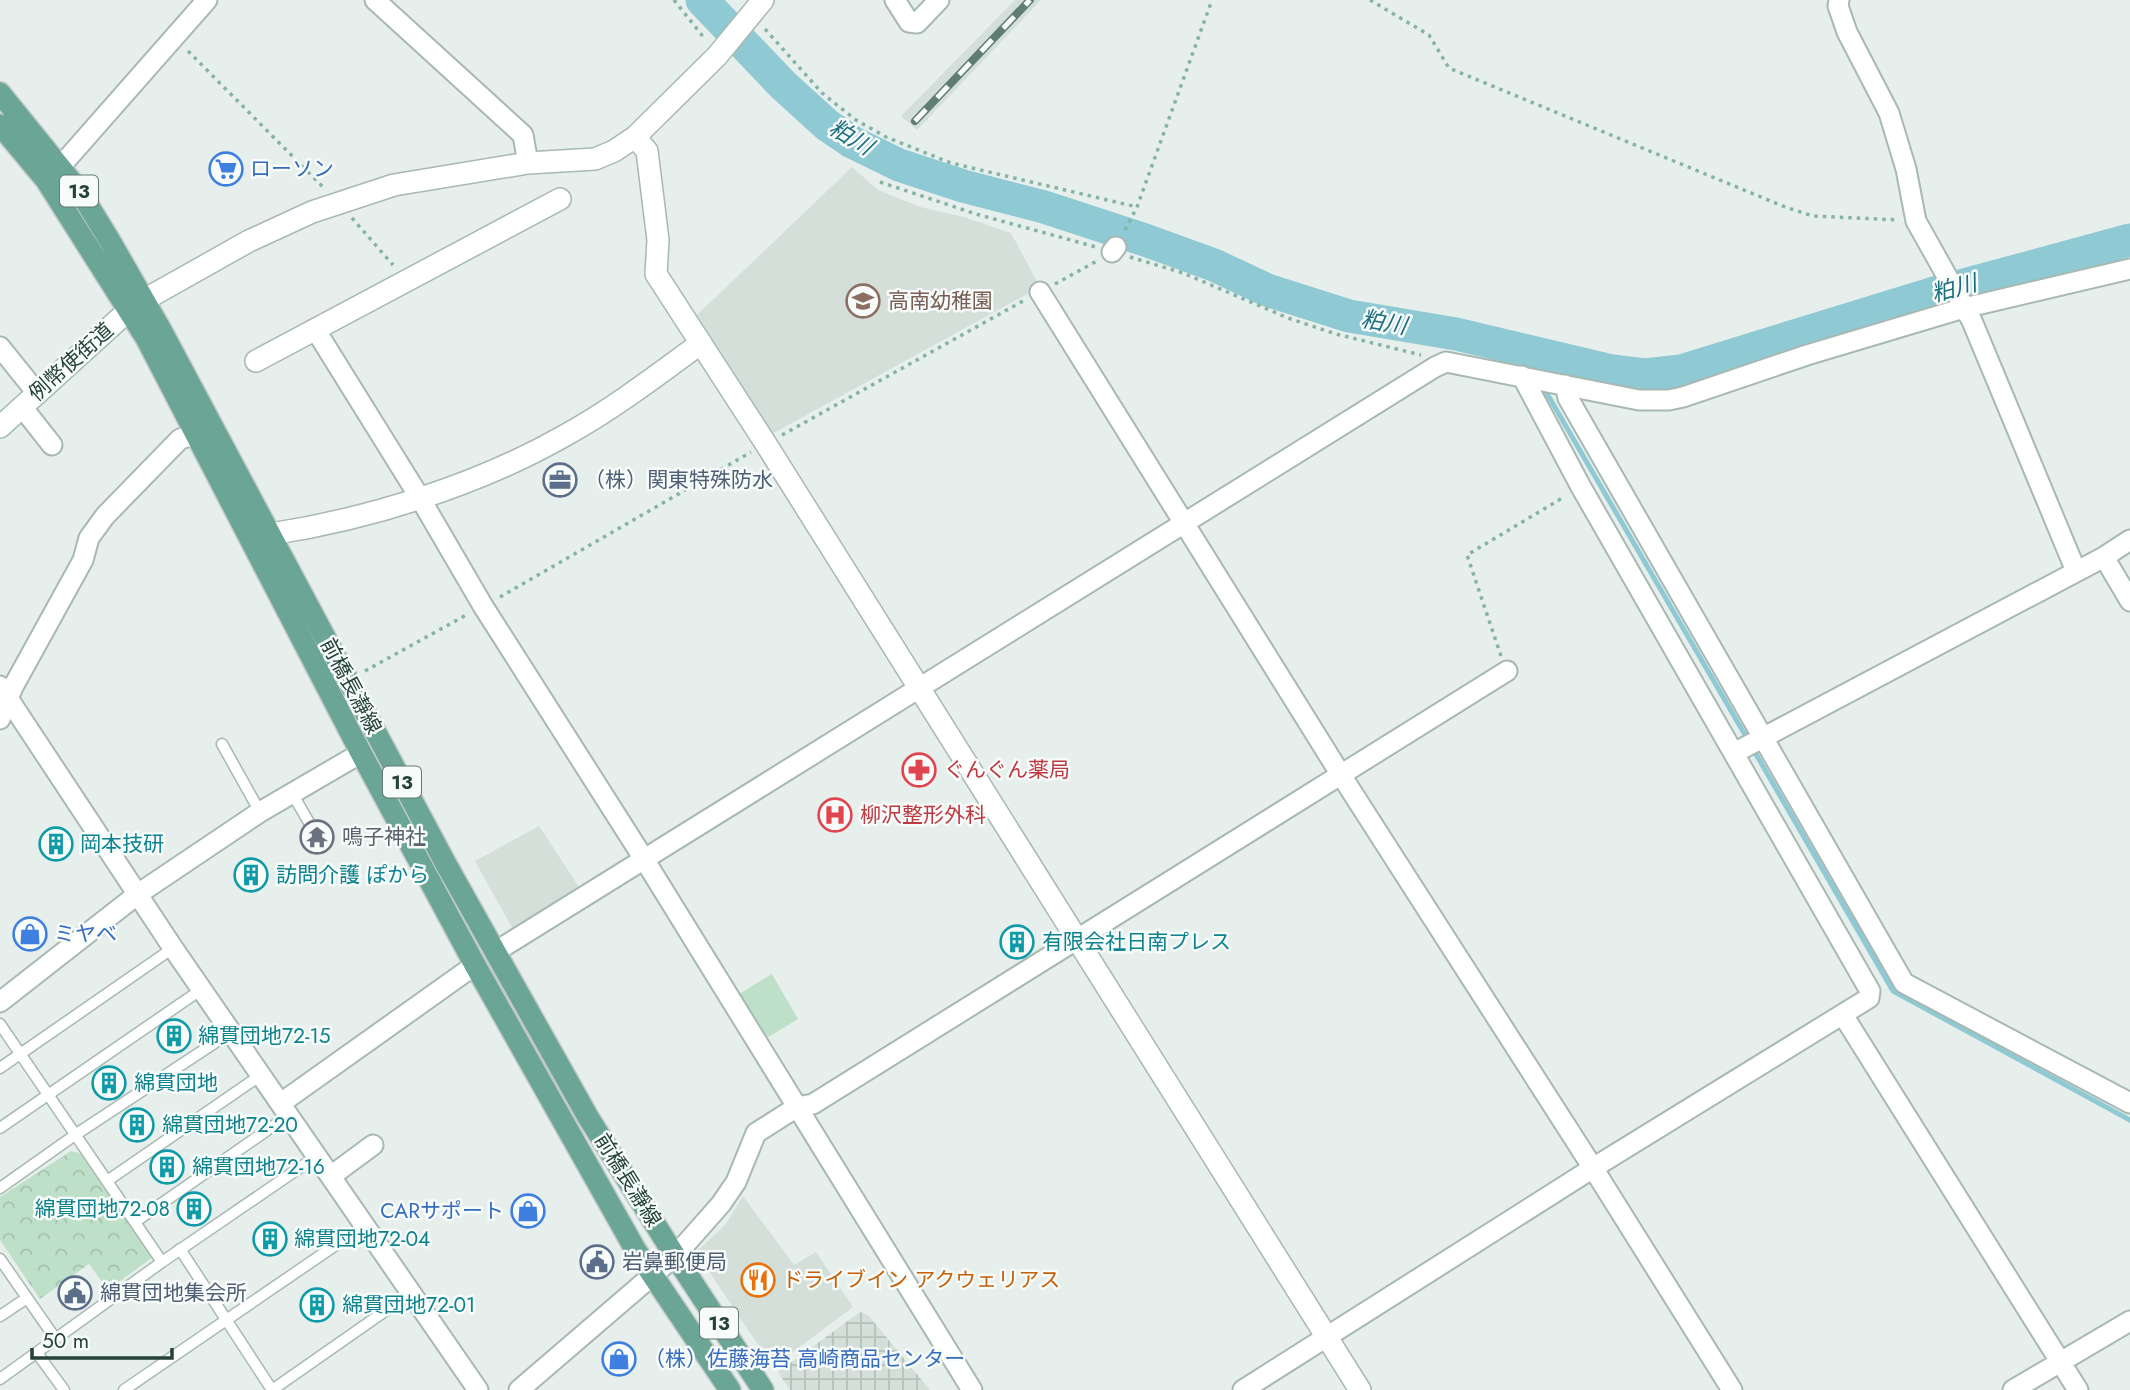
<svg xmlns="http://www.w3.org/2000/svg" width="2130" height="1390" font-family="Jost,'Noto Sans JP',sans-serif">
<defs>
<pattern id="industrial-grid" width="8" height="8" patternUnits="userSpaceOnUse" patternTransform="scale(1.75)"><rect width="8" height="8" fill="#d4dfda"/><path d="M0 4h8M4 0v8" fill="none" stroke="#b6c1bc"/></pattern>
<pattern id="forest-crowns" width="20" height="18" patternUnits="userSpaceOnUse" patternTransform="scale(1.75)"><rect width="20" height="18" fill="#bfe0c8"/><path d="M2 6a3 3 0 1 1 6 0M12 15a3 3 0 1 1 6 0" fill="none" stroke="#a4c1ad"/></pattern>
</defs>
<rect width="100%" height="100%" fill="#e6efeb"/>
<path fill="#d4dfda" d="M1015,0h26l-124,130 -16,-14z
M852,167l26,23 42,17 44,10 47,16 29,54 -268,147 -75,-119z
M539,826l44,67 -68,40 -40,-72z
M743,1196l51,69 22,-13 37,55 -80,60 -77,-115 29,-27z"/>
<path fill="url(#industrial-grid)" d="M860,1312l8,3 62,75h-140l-12,-18z"/>
<path fill="url(#forest-crowns)" d="M71,1151l11,3 71,103 -45,33 -19,-26 -49,35 -40,-59v-43z"/>
<path fill="#bfe0c8" d="M772,974l26,45 -33,20 -26,-45z"/>
<g fill="none" stroke-linecap="round" stroke-linejoin="round">
<path stroke="#8ec9d4" stroke-width="5" d="M1523,351l13,23
M1542,385l206,355
M1753,749l140,242 237,129"/>
<path stroke="#8ec9d4" stroke-width="33" d="M702,0l81,85 44,40 25,17 47,23 64,21 81,21 101,33 69,25 53,25 82,26 107,18 156,37 33,4 36,-4 250,-77 199,-54"/>
<defs>
<path id="service" d="M222,744l38,68
M292,793l19,33
M0,1024l162,238
M0,1068l173,-120
M0,1128l202,-139
M107,1181l154,-106
M0,1188l75,-53 156,-103
M135,1222l154,-107
M180,1249l92,141
M0,1259l55,79
M0,1316l27,-18
M37,1353l27,37
M0,1379l162,-117 155,-106
M124,1390l241,-165
M272,1390l139,-97"/>
<path id="minor" d="M375,0l148,135 5,28
M895,0l14,22 8,1 22,-23
M1839,0l-1,6 9,26 42,81 17,56 10,52 56,100 104,250
M60,167l147,-167
M1112,252l4,-5
M1040,292l301,483 252,393 139,222
M315,329l105,169 63,108 161,253 328,531
M0,347l37,46
M1565,385l3,13 336,585 226,120
M22,407l30,38
M2104,557l26,44
M0,686l173,262 305,442
M0,719l13,-32 70,-127 6,-22 16,-22 75,-77 14,-4
M1734,753l370,-196 26,-17
M495,952l940,-585 11,-5 193,38h30l14,-3 124,-42 157,-47 166,-39
M0,1002l138,-108 122,-82 101,-59
M1843,1015l235,375
M281,1103l194,-138
M331,1176l42,-31
M519,1390l156,-134 46,-52 15,-22 20,-49 41,-26 16,-3 694,-433
M1243,1390l350,-222 276,-170 1,-7 -289,-504 -59,-111
M2013,1390l117,-69"/>
<path id="tertiary" d="M635,137l12,14 11,89 -2,34 110,170 594,946
M144,300l105,-59 63,-29 82,-27 134,-22 67,-4 19,-8 21,-14 82,-81 46,-56
M256,361l304,-162
M271,534c98,-15 207,-49 293,-98 49,-27 92,-60 137,-93"/>
<path id="secondary" d="M0,427l129,-117 13,-9"/>
<path id="primary" d="M0,93l80,99 30,49 51,89 286,536 141,251 87,139 88,134
M0,125l46,55 100,158 215,415 114,212 160,284 95,141"/>
</defs>
<use href="#service" stroke="#a8b8b2" stroke-width="13"/>
<use href="#minor" stroke="#a8b8b2" stroke-width="23"/>
<use href="#tertiary" stroke="#a8b8b2" stroke-width="24"/>
<use href="#secondary" stroke="#a4bbb3" stroke-width="24"/>
<use href="#primary" stroke="#c2cac8" stroke-width="24"/>
<path stroke="#86b3a5" stroke-width="3.5" stroke-dasharray="3.5 5" stroke-linecap="butt" d="M674,0l31,39
M1370,0l59,35 20,33 336,139 28,9 86,4
M765,29l57,64 34,27 30,17 65,26 186,44
M188,51l135,136
M880,182l96,32 120,33
M352,218l41,47
M1125,230l12,-23 75,-207
M1130,257l53,16 105,45 48,16 85,21
M1055,284l42,-23
M782,435l241,-134
M500,597l251,-145
M1501,656l-34,-101 97,-58
M365,671l103,-57"/>
<use href="#service" stroke="#fff" stroke-width="10"/>
<use href="#minor" stroke="#fff" stroke-width="19"/>
<use href="#tertiary" stroke="#fff" stroke-width="21"/>
<use href="#secondary" stroke="#fff" stroke-width="21"/>
<use href="#primary" stroke="#6aa596" stroke-width="21"/>
<defs>
<path id="rail" d="M915,121l115,-121"/>
</defs>
<use href="#rail" stroke="#5f7d75" stroke-width="8"/>
<use href="#rail" stroke="#f7fbf9" stroke-width="5" stroke-dasharray="16" stroke-linecap="butt"/>
</g>
<defs>
<symbol id="supermarket-ring" viewBox="-11 -11 22 22"><circle r="9.5" fill="#f7fbf9" stroke="#3f7fe0" stroke-width="1.5"/><path d="M-6-5.5h2.5l.6 2H6L4.5 2H-2.5L-4.4-4H-6ZM-1.5 3.2a1.3 1.3 0 1 0 .1 0ZM3 3.2a1.3 1.3 0 1 0 .1 0Z" fill="#3f7fe0"/></symbol>
<symbol id="school-ring" viewBox="-11 -11 22 22"><circle r="9.5" fill="#f7fbf9" stroke="#8d6e63" stroke-width="1.5"/><path d="M0-5L7-2L0 1L-7-2ZM-4 1L0 2.5L4 1V4Q0 6-4 4Z" fill="#8d6e63"/></symbol>
<symbol id="office-ring" viewBox="-11 -11 22 22"><circle r="9.5" fill="#f7fbf9" stroke="#5c6f8a" stroke-width="1.5"/><path d="M-6-3h4V-5.5h4V-3h4V5H-6ZM-1-4.5V-3h2v-1.5ZM-6 0V1H6V0Z" fill="#5c6f8a"/></symbol>
<symbol id="pharmacy-ring" viewBox="-11 -11 22 22"><circle r="9.5" fill="#f7fbf9" stroke="#e0444e" stroke-width="1.5"/><path d="M-2-6h4v4h4v4h-4v4h-4v-4h-4v-4h4Z" fill="#e0444e"/></symbol>
<symbol id="hospital-ring" viewBox="-11 -11 22 22"><circle r="9.5" fill="#f7fbf9" stroke="#e0444e" stroke-width="1.5"/><path d="M-5-5h3v3.5h4V-5h3V5h-3V1.5h-4V5h-3Z" fill="#e0444e"/></symbol>
<symbol id="temple-ring" viewBox="-11 -11 22 22"><circle r="9.5" fill="#f7fbf9" stroke="#6b7280" stroke-width="1.5"/><path d="M0-6L5-2H3V0L6.5 2.5H4V6H1.5V3h-3V6H-4V2.5H-6.5L-3 0V-2H-5Z" fill="#6b7280"/></symbol>
<symbol id="building-ring" viewBox="-11 -11 22 22"><circle r="9.5" fill="#f7fbf9" stroke="#0f9aa8" stroke-width="1.5"/><path d="M-4-6H4V6H1V3H-1V6H-4ZM-2.5-4.3h1.7v1.8h-1.7ZM.8-4.3h1.7v1.8H.8ZM-2.5-1h1.7V.8h-1.7ZM.8-1h1.7V.8H.8Z" fill="#0f9aa8"/></symbol>
<symbol id="shop-ring" viewBox="-11 -11 22 22"><circle r="9.5" fill="#f7fbf9" stroke="#3f7fe0" stroke-width="1.5"/><path d="M-5-2.5h2.3a2.7 3.5 0 0 1 5.4 0H5L5.5 6h-11ZM-1.5-2.5h3a1.5 2.3 0 0 0-3 0Z" fill="#3f7fe0"/></symbol>
<symbol id="civic-ring" viewBox="-11 -11 22 22"><circle r="9.5" fill="#f7fbf9" stroke="#5c6f8a" stroke-width="1.5"/><path d="M-.6-6.5H3V-4.5H.6V-3L4-1V1h2V6H-6V1h2V-1L-.6-3ZM-1.2 2.5V6h2.4V2.5Z" fill="#5c6f8a"/></symbol>
<symbol id="restaurant-ring" viewBox="-11 -11 22 22"><circle r="9.5" fill="#f7fbf9" stroke="#e8710a" stroke-width="1.5"/><path d="M-5-6h1v4h1v-4h1v4h1v-4h1v5L-1.5 .5V6h-2V.5L-5-1ZM5-6V6H3V1.5H1.5Q1.5-4 5-6Z" fill="#e8710a"/></symbol>
</defs>
<g fill-rule="evenodd">
<use href="#supermarket-ring" x="207" y="150" width="38" height="38"/>
<use href="#school-ring" x="844" y="282" width="38" height="38"/>
<use href="#office-ring" x="541" y="461" width="38" height="38"/>
<use href="#pharmacy-ring" x="900" y="751" width="38" height="38"/>
<use href="#hospital-ring" x="816" y="796" width="38" height="38"/>
<use href="#temple-ring" x="298" y="818" width="38" height="38"/>
<use href="#building-ring" x="37" y="825" width="38" height="38"/>
<use href="#building-ring" x="232" y="856" width="38" height="38"/>
<use href="#shop-ring" x="11" y="915" width="38" height="38"/>
<use href="#building-ring" x="998" y="923" width="38" height="38"/>
<use href="#building-ring" x="155" y="1017" width="38" height="38"/>
<use href="#building-ring" x="90" y="1064" width="38" height="38"/>
<use href="#building-ring" x="118" y="1106" width="38" height="38"/>
<use href="#building-ring" x="148" y="1148" width="38" height="38"/>
<use href="#building-ring" x="175" y="1190" width="38" height="38"/>
<use href="#shop-ring" x="509" y="1192" width="38" height="38"/>
<use href="#building-ring" x="251" y="1220" width="38" height="38"/>
<use href="#civic-ring" x="578" y="1243" width="38" height="38"/>
<use href="#restaurant-ring" x="739" y="1261" width="38" height="38"/>
<use href="#civic-ring" x="56" y="1274" width="38" height="38"/>
<use href="#building-ring" x="298" y="1286" width="38" height="38"/>
<use href="#shop-ring" x="600" y="1340" width="38" height="38"/>
</g>
<g text-anchor="middle" dominant-baseline="central" stroke-width="5" stroke-linejoin="round" paint-order="stroke">
<g fill="#f7fbf9" stroke="#637a73" stroke-width="2">
<rect x="60" y="175.5" width="38" height="31" rx="5"/>
<rect x="383" y="766.5" width="38" height="31" rx="5"/>
<rect x="700" y="1307.5" width="38" height="31" rx="5"/>
</g>
<g font-size="19" font-weight="bold" fill="#24423a">
<text x="79" y="191">13</text>
<text x="402" y="782">13</text>
<text x="719" y="1323">13</text>
</g>
<g font-size="21" fill="#366cbe" stroke="#f7fbf9" text-anchor="start">
<text x="250" y="169">ローソン</text>
<text x="54" y="934">ミヤベ</text>
<text x="504" y="1211" text-anchor="end">CARサポート</text>
<text x="644" y="1359">（株）佐藤海苔 高崎商品センター</text>
</g>
<g font-size="21" fill="#785e54" stroke="#f7fbf9" text-anchor="start">
<text x="888" y="301">高南幼稚園</text>
</g>
<g font-size="21" fill="#24423a" stroke="#f7fbf9">
<text transform="translate(71 362) rotate(-42)">例幣使街道</text>
<text transform="translate(351 686) rotate(62)">前橋長瀞線</text>
<text transform="translate(628 1180) rotate(58)">前橋長瀞線</text>
</g>
<g font-size="21" fill="#4e5e75" stroke="#f7fbf9" text-anchor="start">
<text x="584" y="480">（株）関東特殊防水</text>
<text x="622" y="1262">岩鼻郵便局</text>
<text x="100" y="1293">綿貫団地集会所</text>
</g>
<g font-size="21" fill="#be3a42" stroke="#f7fbf9" text-anchor="start">
<text x="944" y="770">ぐんぐん薬局</text>
<text x="860" y="815">柳沢整形外科</text>
</g>
<g font-size="21" fill="#5b616d" stroke="#f7fbf9" text-anchor="start">
<text x="342" y="837">鳴子神社</text>
</g>
<g font-size="21" fill="#0d838f" stroke="#f7fbf9" text-anchor="start">
<text x="80" y="844">岡本技研</text>
<text x="276" y="875">訪問介護 ぽから</text>
<text x="1042" y="942">有限会社日南プレス</text>
<text x="198" y="1036">綿貫団地72-15</text>
<text x="134" y="1083">綿貫団地</text>
<text x="162" y="1125">綿貫団地72-20</text>
<text x="192" y="1167">綿貫団地72-16</text>
<text x="170" y="1209" text-anchor="end">綿貫団地72-08</text>
<text x="294" y="1239">綿貫団地72-04</text>
<text x="342" y="1305">綿貫団地72-01</text>
</g>
<g font-size="21" fill="#c56008" stroke="#f7fbf9" text-anchor="start">
<text x="782" y="1280">ドライブイン アクウェリアス</text>
</g>
<g font-size="23" font-style="italic" fill="#1c6f80" stroke="#f7fbf9">
<text transform="translate(851 137) rotate(31)">粕川</text>
<text transform="translate(1954 288) rotate(-15)">粕川</text>
<text transform="translate(1384 322) rotate(10)">粕川</text>
</g>
</g>
<path d="M32 1348v10h140v-10" fill="none" stroke="#24423a" stroke-width="3.5"/>
<text x="42" y="1348" font-size="21" fill="#24423a" stroke="#f7fbf9" stroke-width="5" paint-order="stroke">50 m</text>
</svg>
